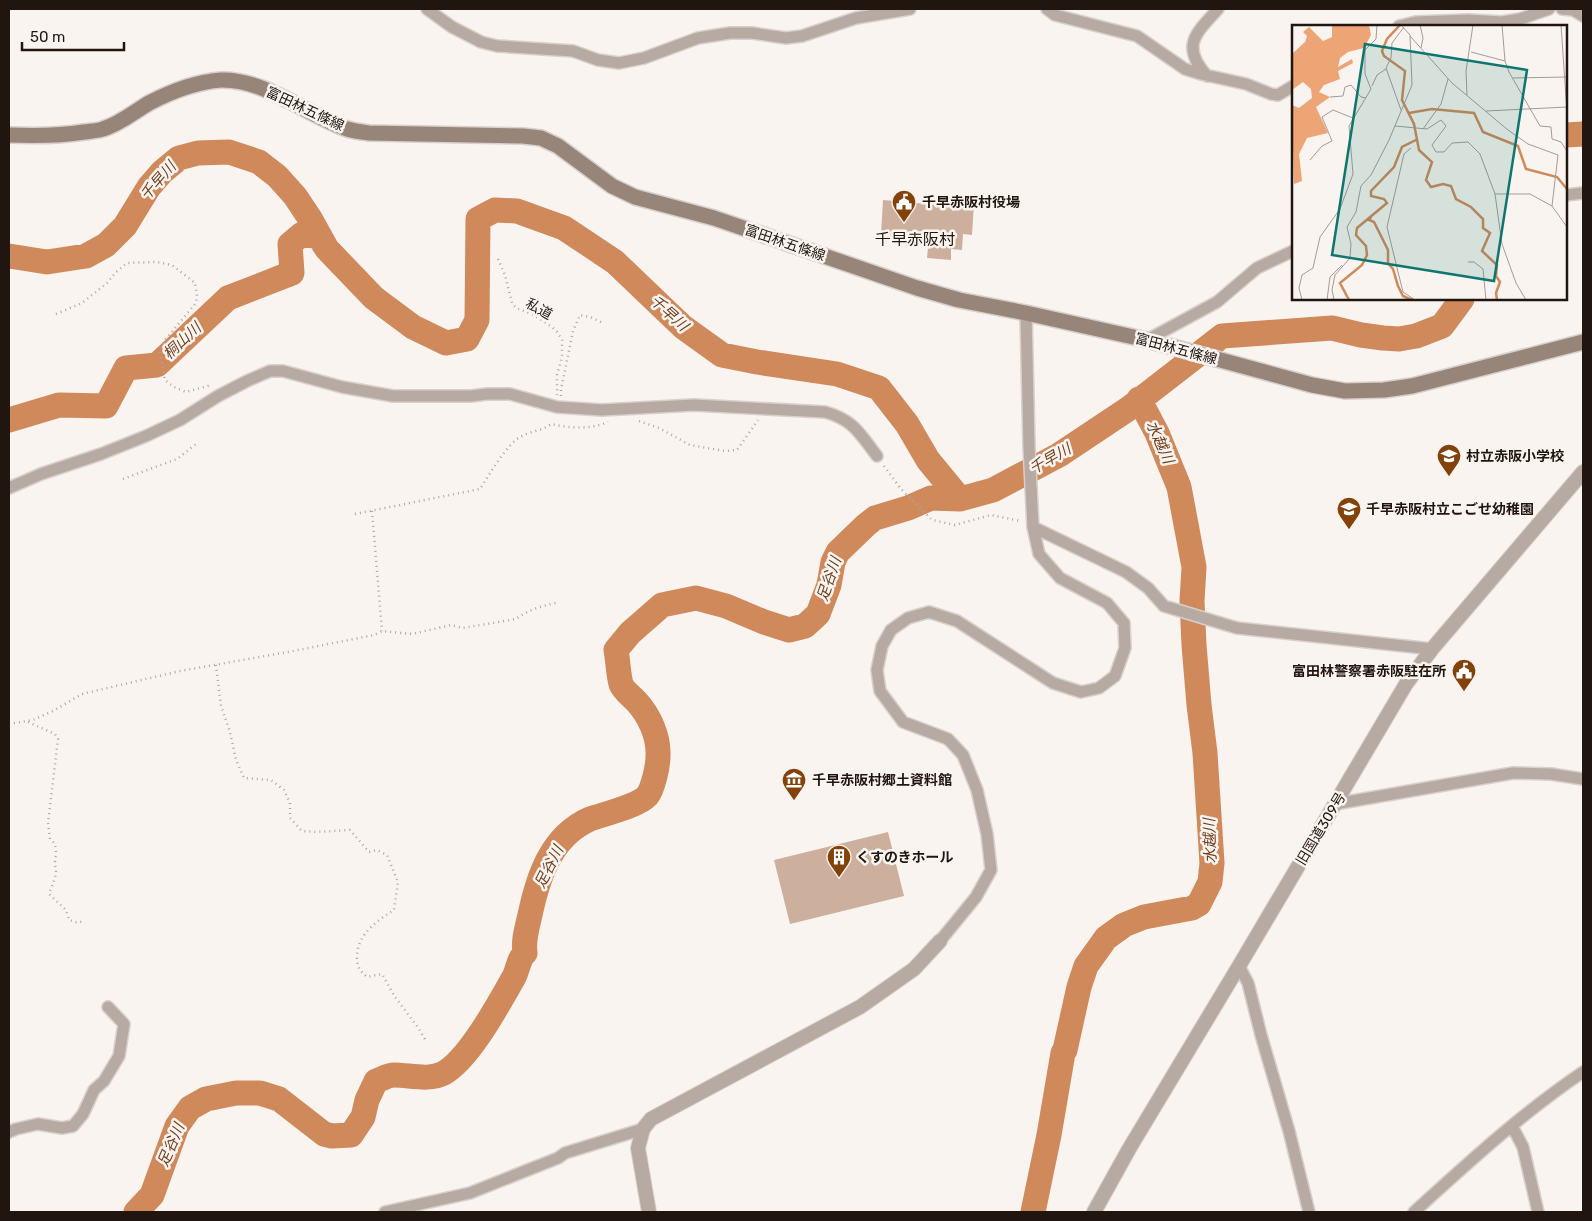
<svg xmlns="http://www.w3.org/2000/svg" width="1592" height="1221" font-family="Rubik,'Noto Sans JP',sans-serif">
<rect width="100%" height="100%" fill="#faf4f0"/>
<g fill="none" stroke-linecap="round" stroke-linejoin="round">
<path stroke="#cf895b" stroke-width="25" d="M1566,135l17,-1
M9,256l38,6 39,-6 20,-11 19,-19 24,-39 13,-15 17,-14 19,-5 31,-1 30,10 18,14 18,20 16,24 16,29 47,49 39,29 33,16 21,-4 10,-19 1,-101 17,-9 22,1 47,17 51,34 68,65 39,28 35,7 80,12 42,14 28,36 21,36 32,39
M9,420l50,-15 47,1 20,-38 31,-3 71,-67 64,-25 -2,-29 12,-10 17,3 8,12
M136,1212l16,-17 25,-69 13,-18 16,-9 30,-6h24l19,6 45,35 8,2 19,-1 12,-18 4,-17 9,-19c6,-2 12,-6 18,-6 16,0 35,6 50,-2 26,-15 55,-70 70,-96 4,-8 5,-19 11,-24 -2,-13 2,-25 5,-38 8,-38 21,-79 60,-96 14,-5 48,-13 57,-23 6,-7 11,-30 11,-40 1,-20 -9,-41 -22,-55 -5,-5 -13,-11 -15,-17 -3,-11 -3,-24 -5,-34l14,-17 32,-28 34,-7 30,8 38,16 25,8 16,-4 13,-12 11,-29 4,-23 5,-10 28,-27 9,-7 33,-10 23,-10 29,1 33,-9 66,-35 69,-46 94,-73 110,-8 29,7 22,3 16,1 17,-3 26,-10 20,-27
M1033,1212l16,-77 14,-82 2,-3 14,-63 7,-21 20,-28 18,-13 20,-8 48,-9 7,-4 11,-22 2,-19 -7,-110 -6,-48 -5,-60 -2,-44 2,-34 -15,-80 -22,-54 -18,-34"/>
</g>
<path fill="#cdaf9d" d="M883,200l68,6 1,-5 22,2 -2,32 -9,-1 -1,16 -11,-1v11l-24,-2 2,-20 -48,-4z
M888,832l16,64 -114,28 -16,-64z"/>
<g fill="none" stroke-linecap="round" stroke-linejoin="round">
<defs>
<path id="minor" d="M427,9l25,18 29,15 16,4 76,5 25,9 21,3 25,-5 54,-20 32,-5h22l34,5 16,-2 54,-18 54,-9
M1047,9l8,6 82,21 48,33 16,5 45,10 25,10 7,1 15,-9
M1562,9l11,1 10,6
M1399,26l17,-4 52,-2 34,2 18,-3 29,-10
M1207,76c-27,-30 -11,-43 11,-67
M1566,195l17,-2
M1147,340l70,-38 40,-34 36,-17
M9,488l32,-14 60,-20 45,-18 34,-16 38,-24 29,-15 23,-10h13l59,16 51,9h78l16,-2h23l47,13 45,3 92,-5 131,7c29,8 35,22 52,44
M1033,527l93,45 22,16 16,18 73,22 195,21
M1335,804l178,-31 38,1 32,5
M940,941l36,-44 15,-27 -4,-36 -10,-44 -14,-35 -15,-16 -45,-17 -23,-31 -3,-21 5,-24 9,-16 17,-12 21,-6 28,9 96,62 28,9 18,-4 16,-12 10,-28 -1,-25 -17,-20 -47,-25 -21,-24 -6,-27 -4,-81 -3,-133
M1239,966l9,17 13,52 28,96 20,81
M1512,1126l11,21 15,65
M9,1132l7,-3 22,-5 24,4 11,-2 10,-12 11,-24 10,-9 15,-25 5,-32 -16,-17
M385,1212l85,-19 88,-35 7,-5 78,-24
M1414,1212c54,-49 108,-99 169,-140"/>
<path id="tertiary" d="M649,1212l-11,-64 5,-19 8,-10 209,-112 54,-38 26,-28
M1094,1212l35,-63 110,-183 167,-282 26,-35 151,-177"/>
<path id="secondary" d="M9,135c25,1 50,1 75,-3 6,-1 13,-1 19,-3 17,-5 31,-17 46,-26 23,-12 46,-21 72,-23 45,-1 85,35 126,49 7,2 15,3 22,4l154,3 18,2 17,8 54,40 23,11 79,21 203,70 42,12 67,13 121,27 165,45 33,6 39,-1 28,-4 171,-44"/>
</defs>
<use href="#minor" stroke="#d7d0cc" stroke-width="14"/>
<use href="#tertiary" stroke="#d7d0cc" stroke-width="16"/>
<use href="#secondary" stroke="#d7d0cc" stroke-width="18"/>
<path stroke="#aea6a1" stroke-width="2.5" stroke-dasharray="1 4" stroke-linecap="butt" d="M498,259l7,16 7,28 4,5 18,7 18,12 5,5 5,8v17l-5,18v20
M56,314l26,-11 25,-20 9,-11 11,-9 30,-1 15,3 23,18 2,13 -1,7 -32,38 -4,13 5,26 9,7 12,5 25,-7
M561,396v-6l12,-59 7,-16 10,2 13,6
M639,421l20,7 31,17 35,6 12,-1 21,-30
M884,466l17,23 31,31 23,5 36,-10 30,6
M123,479l54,-20 19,-15
M372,511l10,120
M355,514l125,-25c9,-14 28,-47 42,-53 9,-5 20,-5 29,-12 18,4 39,6 57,-2
M216,665l5,41 9,26 6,28 8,18 27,2 13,10 6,13v15l12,13 14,1 34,-2 19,22 8,-2 10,5 11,27 -4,28c-17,11 -37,24 -37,47 0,10 3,14 10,20l15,-3 13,23 24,32 7,12
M28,722l27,12 3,5 -10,84 2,16c8,6 6,14 5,22 -1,3 1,6 1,9 0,8 -4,16 -7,24l17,16 3,10 9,3 5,-2
M9,724l24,-4 20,-9 29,-17 98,-23 108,-19 86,-17 8,-4 30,3 39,-9 12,3 53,-9c12,-9 25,-13 40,-16"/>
<use href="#minor" stroke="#b7aaa2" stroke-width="11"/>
<use href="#tertiary" stroke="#b7aaa2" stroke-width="14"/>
<use href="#secondary" stroke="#988579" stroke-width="15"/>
</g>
<defs>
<symbol id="civic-pin" viewBox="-11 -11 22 30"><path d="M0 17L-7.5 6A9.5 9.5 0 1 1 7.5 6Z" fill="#82420a" stroke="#faf4f0"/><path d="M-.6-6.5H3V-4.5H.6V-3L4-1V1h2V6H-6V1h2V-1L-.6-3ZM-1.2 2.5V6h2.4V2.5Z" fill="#fff"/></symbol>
<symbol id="school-pin" viewBox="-11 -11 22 30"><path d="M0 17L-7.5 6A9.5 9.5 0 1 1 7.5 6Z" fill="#82420a" stroke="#faf4f0"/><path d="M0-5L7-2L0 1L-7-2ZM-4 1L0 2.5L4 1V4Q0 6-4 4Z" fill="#fff"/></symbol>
<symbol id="museum-pin" viewBox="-11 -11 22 30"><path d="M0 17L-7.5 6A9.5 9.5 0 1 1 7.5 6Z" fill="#82420a" stroke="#faf4f0"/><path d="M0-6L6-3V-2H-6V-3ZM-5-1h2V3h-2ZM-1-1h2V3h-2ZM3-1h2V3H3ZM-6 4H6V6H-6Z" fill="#fff"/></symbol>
<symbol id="building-pin" viewBox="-11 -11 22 30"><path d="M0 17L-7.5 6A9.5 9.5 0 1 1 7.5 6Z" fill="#82420a" stroke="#faf4f0"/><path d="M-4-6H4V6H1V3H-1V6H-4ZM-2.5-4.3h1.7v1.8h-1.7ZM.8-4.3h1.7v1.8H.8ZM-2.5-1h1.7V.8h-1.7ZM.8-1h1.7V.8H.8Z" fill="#fff"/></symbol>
</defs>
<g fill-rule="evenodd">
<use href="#civic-pin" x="890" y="188" width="28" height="38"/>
<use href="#school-pin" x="1435" y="442" width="28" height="38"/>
<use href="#school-pin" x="1335" y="495" width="28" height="38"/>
<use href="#civic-pin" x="1450" y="657" width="28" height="38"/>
<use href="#museum-pin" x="780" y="766" width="28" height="38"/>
<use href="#building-pin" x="825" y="843" width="28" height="38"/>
</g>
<g text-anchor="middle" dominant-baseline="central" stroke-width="5" stroke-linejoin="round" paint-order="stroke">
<g font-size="14" fill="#21160f" stroke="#faf4f0">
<text transform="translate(305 109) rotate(25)">富田林五條線</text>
<text transform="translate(785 243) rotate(19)">富田林五條線</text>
<text transform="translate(539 309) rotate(29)">私道</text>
<text transform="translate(1176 349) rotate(15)">富田林五條線</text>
<text transform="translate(1321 829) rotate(-59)">旧国道309号</text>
</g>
<g font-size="14" font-weight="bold" fill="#21160f" stroke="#faf4f0" text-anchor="start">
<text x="922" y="202">千早赤阪村役場</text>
<text x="1466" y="456">村立赤阪小学校</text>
<text x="1366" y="509">千早赤阪村立こごせ幼稚園</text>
<text x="1446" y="671" text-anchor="end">富田林警察署赤阪駐在所</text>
<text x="812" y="780">千早赤阪村郷土資料館</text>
<text x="856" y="857">くすのきホール</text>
</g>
<g font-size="15" font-style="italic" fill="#6e3e1d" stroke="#faf4f0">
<text transform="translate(158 181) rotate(-49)">千早川</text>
<text transform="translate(669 313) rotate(42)">千早川</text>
<text transform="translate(182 341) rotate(-43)">桐山川</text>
<text transform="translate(1160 442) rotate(66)">水越川</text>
<text transform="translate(1050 459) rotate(-30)">千早川</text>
<text transform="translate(829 579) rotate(-71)">足谷川</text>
<text transform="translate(1210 841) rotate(-92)">水越川</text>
<text transform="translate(549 867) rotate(-63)">足谷川</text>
<text transform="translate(171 1145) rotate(-67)">足谷川</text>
</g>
<g font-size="16" fill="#21160f" stroke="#faf4f0">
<text x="915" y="239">千早赤阪村</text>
</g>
</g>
<g transform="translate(1292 25)">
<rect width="275" height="275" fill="#faf4f0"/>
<path d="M40,0h37l2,10 -7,13 -16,4 -8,6 -2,9 14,-8 1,4 -15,8 2,8 -16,6 -5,7 11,5 -14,10 12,26 -21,5 -8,16 3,27 -8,3 -2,-79 7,3 13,-10 -1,-9 -8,-7 -11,8v-36l13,-12 2,-6 -4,-4 6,-5 14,14 9,-4z" fill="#eda575"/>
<path fill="none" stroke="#cf895b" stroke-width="2.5" d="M108,0l-13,14 -5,12 2,5 21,15 -3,29 12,24 5,26 13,12 -6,18 5,7 12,-3 8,2 5,13 15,8 12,12v9l7,5 -8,18 15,14 -1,11 4,6 -4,11 1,7M117,88l23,-4 42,4 9,19 35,14 8,23 31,8 10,12M79,192l-2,3 5,2 14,28v13l5,6 5,17 5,10 9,4M57,275l-9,-17 22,-18 5,-10 -1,-9 -10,-11 1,-7 30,-25 -3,-4 -13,-3v-5l23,-24 8,-20 16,-8"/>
<path fill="none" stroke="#a39b96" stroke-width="1" d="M128,0l3,13 -2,10M210,0l3,36 4,11 31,54 11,1 1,12 9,3 6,9M269,0l6,87M118,11l42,47 56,47 20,14 30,11 -6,51 15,21M179,27l34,9M221,53l53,-1M80,61l5,-11 9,-6M175,70l-1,-24 7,-46M38,72l13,-1 2,-9 6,-2 10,12 5,1M109,85l-15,-42 5,-10 1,-15 12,-16M194,86l81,-4M103,101l32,3 14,-9 5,6 -14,19 4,7h8l8,-9 16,-1 12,12 15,40h35l22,12M131,104l18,-25 7,-25M119,123l-7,6 -17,73 16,65 12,8M18,135l12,-14 10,-5 -10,-24 11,-7 20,8M203,169l7,50 14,39 10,17M176,237h6l9,7 3,31M10,275l-3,-12 3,-13 11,-7 7,-31 20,-28 13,-35 -4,-48 22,-37 -6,-15v-24l11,-11 1,-14M35,275l3,-23 12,-12M42,275l-2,-10 3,-15 15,-17 1,-14 -4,-17 9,-15 5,-26 10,-11 18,-35 23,-55 -2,-50 -9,-10"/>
<path fill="#0f766e" fill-opacity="0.15" stroke="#0f766e" stroke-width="2.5" d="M73,19l162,26 -33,211 -162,-26z"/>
<rect width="275" height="275" fill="none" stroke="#21160f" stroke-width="2.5"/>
</g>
<rect width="1592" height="1221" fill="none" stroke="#21160f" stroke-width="20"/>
<path d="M22 42v8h102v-8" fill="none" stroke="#21160f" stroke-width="2.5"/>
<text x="30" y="42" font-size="15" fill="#21160f" stroke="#faf4f0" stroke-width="4" paint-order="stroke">50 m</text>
</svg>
